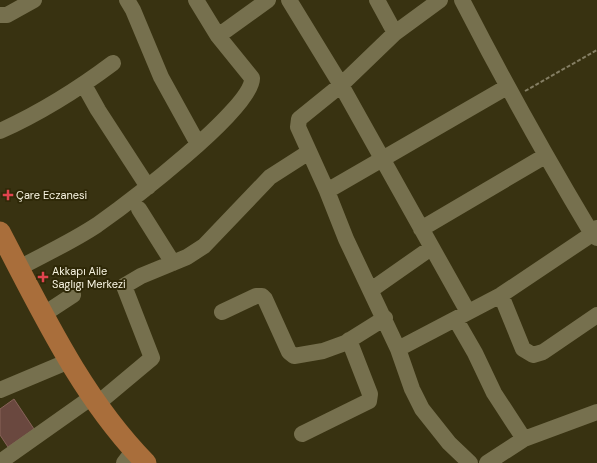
<svg xmlns="http://www.w3.org/2000/svg" width="597" height="463" font-family="'DM Sans',sans-serif">
<rect width="100%" height="100%" fill="#383211"/>
<path fill="#6a483f" stroke="#886359" d="M14,399l20,30 -26,18 -8,-12v-26z"/>
<g fill="none" stroke-linecap="round" stroke-linejoin="round">
<path stroke="#847e63" stroke-width="2" stroke-dasharray="4 2" stroke-linecap="butt" d="M525,91l72,-41"/>
<path stroke="#76704e" stroke-width="16" d="M127,0l6,10 28,67 37,67
M289,0l52,85 127,227
M377,0l18,33
M440,0l-45,33 -54,52 -42,34 -1,8 29,64 19,48 52,110 14,40 10,20 27,34 21,20
M462,0c41,80 84,157 130,234l5,4
M0,15h7l27,-15
M218,36l50,-36
M84,85l14,25 50,77
M0,131c40,-18 77,-41 113,-68
M327,191l180,-104
M139,209l34,54
M421,229l124,-73
M19,268c26,-14 54,-27 78,-43 27,-19 157,-117 155,-147l-34,-42 -22,-36
M371,290l60,-42
M501,295l22,54 10,6 10,-3 54,-37
M222,312l34,-16h6l3,3 24,53 5,4 29,-5 22,-8 40,-25
M44,314l29,-19
M456,320l19,33 19,40 30,46
M398,349l103,-54 91,-61 5,-6
M0,390l69,-29
M97,404l55,-46 -28,-72 17,-10 46,-19 17,-11 66,-69 39,-25
M302,434l67,-33 1,-7 -21,-54
M0,462l92,-65
M124,463l10,-13
M487,463l37,-24 73,-27"/>
<path stroke="#a96e3b" stroke-width="21" d="M0,232c42,80 82,166 146,231"/>
</g>
<g fill="#e0444e" stroke="#2e2807" stroke-width="1.5">
<path d="M6 189h4v4h4v4h-4v4h-4v-4h-4v-4h4z"/>
<path d="M41 271h4v4h4v4h-4v4h-4v-4h-4v-4h4z"/>
</g>
<g text-anchor="middle" dominant-baseline="central" stroke-width="4" stroke-linejoin="round" paint-order="stroke">
<g font-size="11" fill="#f8f4e2" stroke="#2e2807" text-anchor="start">
<text x="16" y="195">Çare Eczanesi</text>
<text x="52" y="271">Akkapı Aile<tspan x="52" dy="13">Saglıgı Merkezi</tspan></text>
</g>
</g>
</svg>
